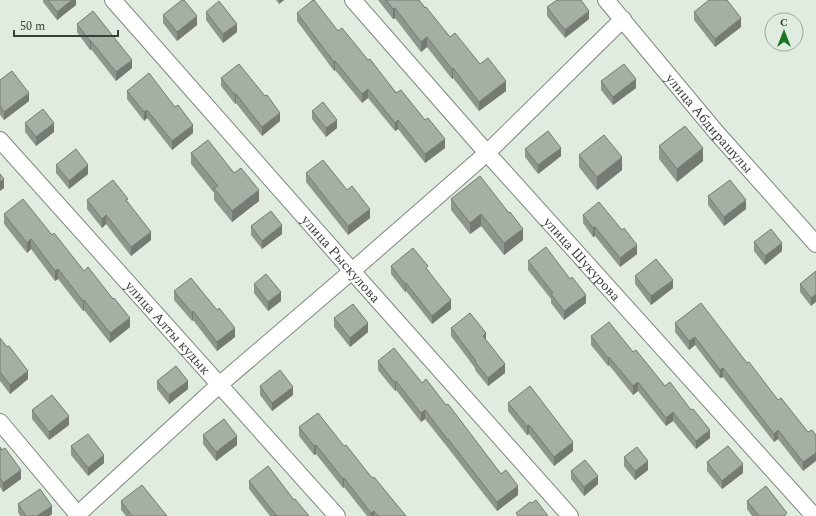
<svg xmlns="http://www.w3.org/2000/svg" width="816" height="516" font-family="Spectral,serif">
<rect width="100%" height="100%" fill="#e0ece0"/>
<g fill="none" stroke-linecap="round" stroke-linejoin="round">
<defs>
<g id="street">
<path id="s1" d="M113,0l239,271 218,245"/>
<path id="s2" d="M353,0l134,153 327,363"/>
<path id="s3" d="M606,0l110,132 100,112"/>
<path id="s4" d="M0,140l337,376"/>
<path d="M0,422l79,94"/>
<path d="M76,516l143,-131 133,-114 135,-118 136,-134"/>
</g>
</defs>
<use href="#street" stroke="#7d887d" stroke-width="18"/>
<use href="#street" stroke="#fff" stroke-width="16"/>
</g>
<path fill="#8d978d" d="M43,0h33v5l-19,15 -14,-18z
M276,0h8l-5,4z
M378,0h41l31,37 30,27 26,27 -27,20 -26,-33 -1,1 -25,-32 -6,5 -26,-34 -2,1z
M547,7l42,12 -24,19 -18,-22z
M206,12l31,20 -14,11 -17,-23z
M694,12l47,15 -26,20 -21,-27z
M297,13l41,18 30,29 77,88 -20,15 -27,-34 -3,2 -27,-33 -6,5 -27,-33 -1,1 -37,-50z
M163,15l34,10 -20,16 -14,-18z
M77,24l55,44 -16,13 -25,-32 -1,1 -13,-18z
M221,78l44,18 15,25 -18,15 -26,-33 -1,1 -14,-18z
M0,80l29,21 -25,19 -4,-5z
M601,81l35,7 -23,17 -12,-15z
M127,91l66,42 -21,17 -25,-32 -3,3 -17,-22z
M312,111l25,17 -11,9 -14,-18z
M25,123l29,9 -18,14 -11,-14z
M659,146l44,15 -26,21 -18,-23z
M525,149l36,7 -23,18 -13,-17z
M191,153l43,20 25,28 -27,21 -18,-22v-7l-23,-29z
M579,155l43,15 -25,20 -18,-23z
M56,165l32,9 -19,15 -13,-16z
M306,173l41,17 23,28 -22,17 -42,-53z
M480,176l43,64 -19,15 -23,-29 -11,8 -19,-24v-11z
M708,196l38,13 -22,17 -16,-21z
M87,200l41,2 23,38 -20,16 -25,-32 -4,4 -15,-19z
M4,214l48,21 32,36 46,56 -20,16 -26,-33 -1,1 -25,-32 -3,2 -24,-32 -4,4 -23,-29z
M583,215l54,39 -17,13 -25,-31 -2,1 -10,-14z
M251,226l31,8 -20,15 -11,-14z
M754,242l28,9 -17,14 -11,-14z
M528,261l58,42 -22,17 -13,-17v-4l-23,-29z
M391,266l37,4 23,39 -19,15 -26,-33 -1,1 -14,-18z
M816,271l-5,35 -11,-14v-8z
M635,276l38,12 -22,17 -16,-21z
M254,284l27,17 -13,10 -14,-18z
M174,291l61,46 -18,14 -24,-31 -1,1 -18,-21z
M334,318l34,14 -18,15 -16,-20z
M675,323l72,40 31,37 30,32 -5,39 -25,-32 -4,3 -51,-65 -3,1 -25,-33 -6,5 -14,-18z
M451,328l35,12 19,33 -17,13 -13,-16v-2l-24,-32z
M591,336l42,16 32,34 45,52 -14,11 -23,-28 -7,5 -28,-35 -5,4 -24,-30 -1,1 -17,-21z
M0,338l28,41 -18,15 -10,-13z
M378,361l44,22 24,22 72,90 -21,16 -49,-63 -23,-29 -4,3 -25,-32 -1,1 -17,-21z
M157,381l31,8 -19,15 -12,-15z
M260,386l33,9 -21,16 -12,-16z
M508,403l65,48 -19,15 -25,-32 -2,1 -19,-24z
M32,410l37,15 -20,15 -17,-21z
M299,427l45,19 62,70h-39l-23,-29 -1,1 -27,-34 -2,1 -15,-19z
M203,435l34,10 -21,16 -13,-17z
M71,446l33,17 -16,13 -17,-21z
M0,447l21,32 -18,13 -3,-5z
M624,457l24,13 -13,10 -11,-14z
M707,462l36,11 -21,16 -15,-18z
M571,471l27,13 -14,12 -13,-17z
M249,481l45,19 15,16h-39l-21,-27z
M121,501l46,15h-41l-5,-6z
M747,501l40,15h-35l-5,-7z
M18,504l34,10 -3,2h-29l-2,-4z"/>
<path fill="#737b73" d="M72,0h4v5l-19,15v-8z
M279,0h5l-5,4z
M395,8v10l-2,1v-10z
M589,11v8l-24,19v-8z
M197,16v9l-20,16v-9z
M741,18v9l-26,20v-8z
M237,24v8l-14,11v-9z
M427,37v10l-6,5v-10z
M90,41h1v8l-1,1z
M132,60v8l-16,13v-9z
M335,61v9l-1,1v-9z
M453,68v10l-1,1v-10z
M636,79v9l-23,17v-8z
M506,81v10l-27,20v-9z
M368,89v9l-6,5v-9z
M29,93v8l-25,19v-8z
M236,94v9l-1,1v-9z
M147,110v8l-3,3v-9z
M280,113v8l-18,15v-9z
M337,120v8l-11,9v-9z
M398,120v9l-3,2v-8z
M54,123v9l-18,14v-9z
M193,125v8l-21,17v-9z
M445,139v9l-20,15v-9z
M561,148v8l-23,18v-9z
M703,148v13l-26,21v-13z
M622,157v13l-25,20v-13z
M88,165v9l-19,15v-8z
M4,179v9l-4,3v-9z
M259,190v11l-27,21v-11z
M746,200v9l-22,17v-9z
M370,209v9l-22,17v-9z
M481,214v12l-11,8v-11z
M106,215v9l-4,4v-9z
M282,225v9l-20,15v-8z
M595,227v9l-2,1v-9z
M523,229v11l-19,15v-12z
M151,232v8l-20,16v-9z
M31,239v10l-4,4v-10z
M782,243v8l-17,14v-9z
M637,245v9l-17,13v-9z
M58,269v10l-3,2v-10z
M673,280v8l-22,17v-9z
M406,283v8l-1,1v-8z
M281,292v9l-13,10v-9z
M816,294v8l-5,4v-8z
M586,295v8l-22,17v-9z
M84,300v10l-1,1v-10z
M451,300v9l-19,15v-8z
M193,311v9l-1,1v-8z
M130,318v9l-20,16v-10z
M368,323v9l-18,15v-9z
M235,328v9l-18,14v-9z
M486,333v9l-3,-6z
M695,337v8l-6,5v-9z
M609,357v8l-1,1v-8z
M505,364v9l-17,13v-8z
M723,368v9l-3,1v-8z
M28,371v8l-18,15v-9z
M188,381v8l-19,15v-9z
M396,381v9l-1,1v-8z
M638,382v9l-5,4v-9z
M293,387v8l-21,16v-8z
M425,410v9l-4,3v-9z
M673,412v9l-7,5v-8z
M69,416v9l-20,15v-8z
M529,425v9l-2,1v-9z
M710,430v8l-14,11v-8z
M778,430v9l-4,3v-8z
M237,436v9l-21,16v-9z
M573,442v9l-19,15v-9z
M316,445v9l-2,1v-9z
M816,453v8l-13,10v-9z
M104,455v8l-16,13v-8z
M648,461v9l-13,10v-9z
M743,464v9l-21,16v-8z
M21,470v9l-18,13v-9z
M598,476v8l-14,12v-9z
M344,478v9l-1,1v-9z
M518,486v9l-21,16v-9z
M52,506v8l-3,2h-12z
M374,511v5h-3v-3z"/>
<path fill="#a4b0a4" stroke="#737b73" d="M48,0h24l-15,12z
M182,0h2l13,16 -20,16 -14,-17z
M313,0h1l24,31 4,-3 26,32 2,-1 26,34 5,-3 24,30 3,-2 17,21 -20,15 -27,-34 -3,3 -27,-34 -6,5 -27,-33 -1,1 -37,-49z
M386,0h33l6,8 1,-1 24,30 5,-4 25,31 8,-6 18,23 -27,21 -26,-34 -1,1 -25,-32 -6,5 -26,-34 -2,1z
M557,0h24l8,11 -24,19 -18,-23z
M709,0h18l14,18 -26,21 -21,-27z
M219,1l18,23 -14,10 -17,-22z
M93,11l39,49 -16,12 -25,-31h-1l-13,-17z
M239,64l26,32 2,-1 13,18 -18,14 -26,-33 -1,1 -14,-17z
M624,64l12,15 -23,18 -12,-16z
M12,71l17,22 -25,19 -4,-6v-26z
M149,73l26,34 3,-2 15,20 -21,16 -25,-31 -3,2 -17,-21z
M323,102l14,18 -11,8 -14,-17z
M43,109l11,14 -18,14 -11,-14z
M685,126l18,22 -26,21 -18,-23z
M548,131l13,17 -23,17 -13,-16z
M604,135l18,22 -25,20 -18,-22z
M208,140l26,33 7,-5 18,22 -27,21 -18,-23 4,-2 -27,-33z
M76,149l12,16 -19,16 -13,-16z
M323,160l24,30 5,-4 18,23 -22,17 -42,-53z
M0,174l4,5 -4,3z
M480,176l29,37 1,-1 13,17 -19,14 -23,-29 -11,9 -19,-24z
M113,180l15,19 -2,1 25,32 -20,15 -25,-32 -4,4 -15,-19z
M730,180l16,20 -22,17 -16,-21z
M23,199l29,36 2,-2 30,38 4,-4 25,32 1,-1 16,20 -20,15 -26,-33 -1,1 -25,-32 -3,2 -24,-32 -4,4 -23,-29z
M599,202l23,28 2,-2 13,17 -17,13 -25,-31 -2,1 -10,-13z
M271,211l11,14 -20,16 -11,-15z
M771,229l11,14 -17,13 -11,-14z
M546,247l24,32 2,-2 14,18 -22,16 -13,-17 2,-1 -25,-32z
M413,248l15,18 -2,2 25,32 -19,16 -26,-33 -1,1 -14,-18z
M656,259l17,21 -22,16 -16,-20z
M816,271v23l-5,4 -11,-14z
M266,274l15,18 -13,10 -14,-18z
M191,278l26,32 2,-2 16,20 -18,14 -24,-31 -1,2 -18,-22z
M701,303l46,60 2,-1 29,38 3,-2 27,34 4,-2 4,5v18l-13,9 -25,-32 -4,4 -51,-66 -3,2 -25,-33 -6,4 -14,-18z
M353,304l15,19 -18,15 -16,-20z
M470,313l16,20 -3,3 22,28 -17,14 -13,-16 1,-1 -25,-33z
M609,322l24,30 3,-2 29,36 5,-4 21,28 2,-1 17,21 -14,11 -23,-29 -7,6 -28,-36 -5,4 -24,-29 -1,1 -17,-22z
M0,338l7,9 2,-1 19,25 -18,14 -10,-13z
M394,348l28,35 4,-4 20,26 2,-1 53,70 5,-4 12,16 -21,16 -49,-63v1l-23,-30 -4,3 -25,-32 -1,2 -17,-22z
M176,366l12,15 -19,14 -12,-14z
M280,370l13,17 -21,16 -12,-17z
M530,386l43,56 -19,15 -25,-32 -2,1 -19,-23z
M52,395l17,21 -20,16 -17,-22z
M318,413l26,33 2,-1 26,33 2,-1 32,39h-28l-4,-5 -3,2 -27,-35 -1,1 -27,-34 -2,1 -15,-19z
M224,419l13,17 -21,16 -13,-17z
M88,434l16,21 -16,13 -17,-22z
M728,446l15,18 -21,17 -15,-19z
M0,447l2,3 3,-2 16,22 -18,13 -3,-5z
M637,447l11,14 -13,10 -11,-14z
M585,460l13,16 -14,11 -13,-16z
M268,466l26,34 1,-1 14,17h-35l2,-1 -27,-34z
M142,485l25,31h-35l-11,-15z
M766,486l21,27 -3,3h-25l-12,-15z
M40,489l12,17 -15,10h-11l-8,-12z
M536,500l12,16h-30l-2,-3 14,-11 2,1z"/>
<g text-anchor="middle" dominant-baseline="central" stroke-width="3" stroke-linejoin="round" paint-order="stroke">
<g font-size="14" fill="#3a3e3a" stroke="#e0ece0">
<text stroke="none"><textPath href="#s3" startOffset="161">улица Абдирашулы</textPath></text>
<text stroke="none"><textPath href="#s1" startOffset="345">улица Рыскулова</textPath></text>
<text stroke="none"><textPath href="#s2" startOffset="346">улица Шукурова</textPath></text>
<text stroke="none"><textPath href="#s4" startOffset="252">улица Алты кудык</textPath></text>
</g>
</g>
<g transform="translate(784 32)"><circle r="19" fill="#e0ece0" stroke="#9ea69e"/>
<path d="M0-3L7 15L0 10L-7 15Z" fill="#197422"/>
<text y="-6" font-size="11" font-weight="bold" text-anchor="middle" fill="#3a3e3a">С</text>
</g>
<path d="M14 30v6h104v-6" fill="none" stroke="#3a3e3a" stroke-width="2"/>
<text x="20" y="30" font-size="12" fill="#3a3e3a" stroke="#e0ece0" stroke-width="3" paint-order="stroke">50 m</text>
</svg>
